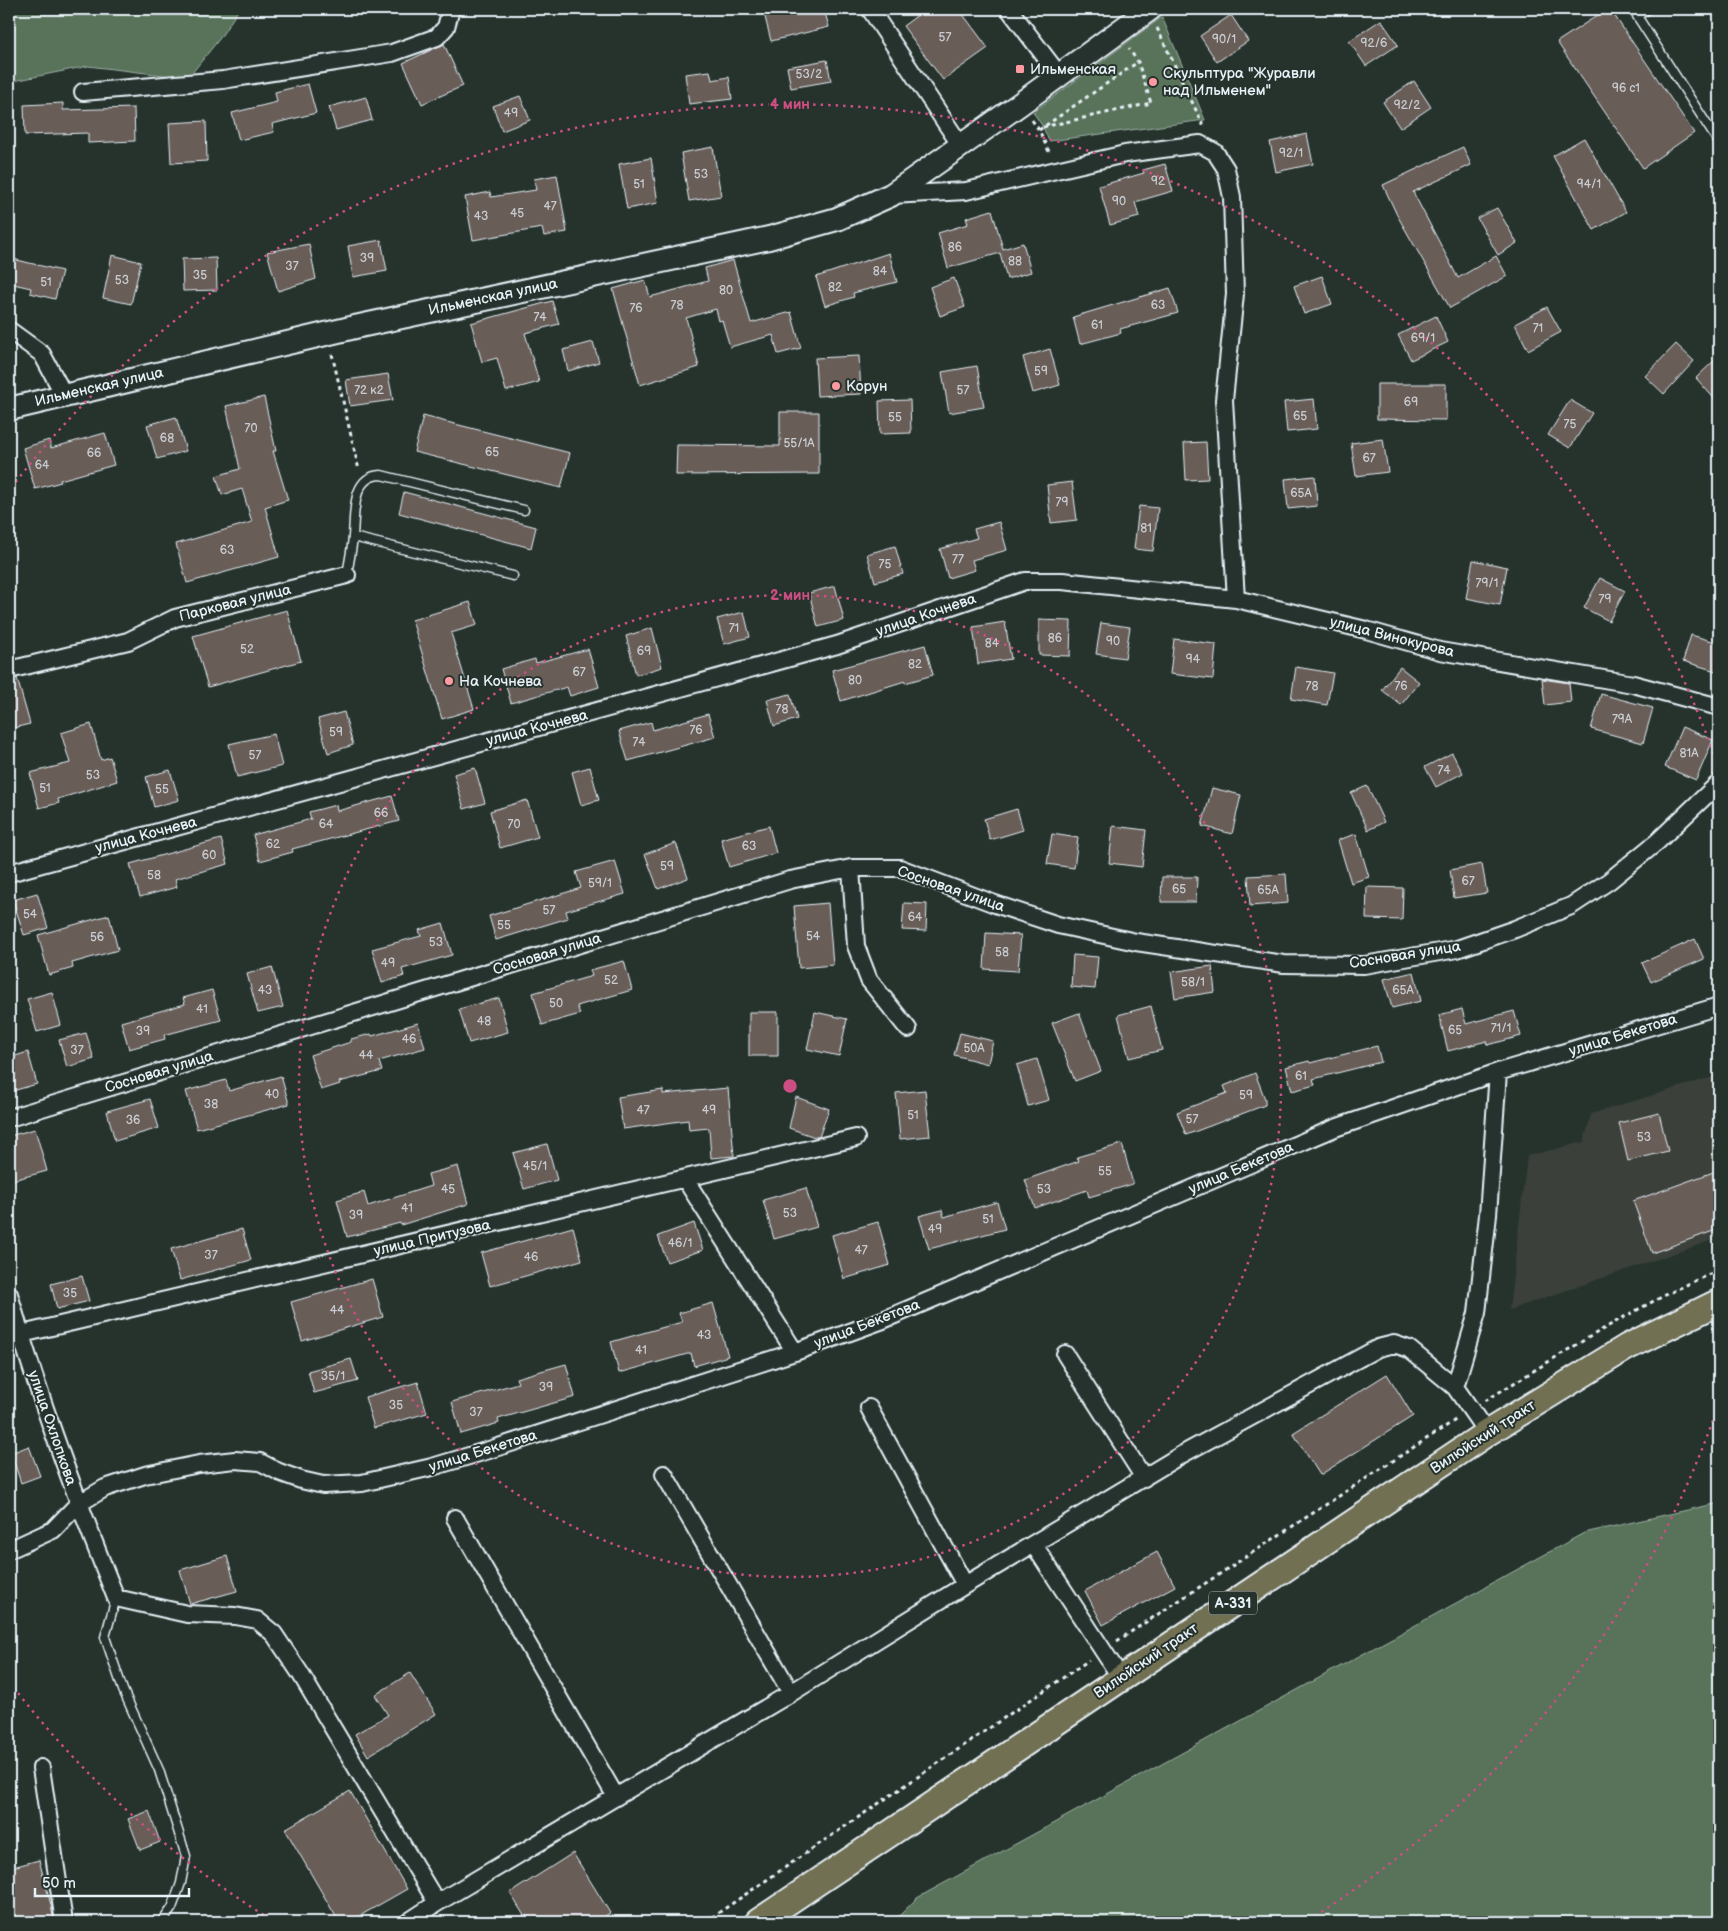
<svg xmlns="http://www.w3.org/2000/svg" width="1728" height="1931" font-family="'Balsamiq Sans',sans-serif">
<rect width="100%" height="100%" fill="#26332d"/>
<filter id="ink" filterUnits="userSpaceOnUse"><feTurbulence type="fractalNoise" baseFrequency=".02" numOctaves="2"/><feDisplacementMap in="SourceGraphic" scale="10" xChannelSelector="R" yChannelSelector="G"/><feConvolveMatrix kernelMatrix="1 2 1 2 8 2 1 2 1" color-interpolation-filters="sRGB"/></filter>
<g filter="url(#ink)">
<path fill="#3a403a" d="M1719,1075v163l-210,72 18,-154 57,-14 7,-28z"/>
<path fill="#58735a" stroke="#a0b2a9" d="M9,9h230l-19,29 -32,40 -100,-12 -79,16z
M1162,17l43,103 -156,21 -6,-14 -10,-15z
M1719,1503v419h-826l24,-24 667,-365z"/>
<path fill="#695d58" stroke="#e8f1f8" d="M763,9h61l5,18 -58,14z
M926,9h33l29,39 -45,32 -40,-54z
M1607,9h3l84,124 -51,35 -86,-126z
M1231,15l17,26 -31,21 -17,-26z
M1381,20l17,25 -32,21 -17,-25z
M444,44l19,42 -41,18 -19,-41z
M827,60l4,21 -40,7 -4,-21z
M710,71l2,9 17,-3 3,22 -43,5 -4,-30z
M1414,81l17,26 -31,21 -17,-26z
M308,84l8,29 -44,11 2,8 -35,8 -7,-27 45,-11 -2,-10z
M520,96l10,24 -28,11 -9,-25z
M366,97l6,23 -36,10 -7,-23z
M63,103v7l71,-2 1,33 -47,2v-10l-63,2 -1,-30z
M206,121l1,40 -36,2 -2,-40z
M1307,134l6,30 -37,8 -6,-30z
M1584,138l42,74 -32,18 -41,-74z
M713,147l8,49 -32,5 -8,-48z
M1463,147l8,18 -58,27 45,86 38,-22 11,20 -57,32 -53,-93 -14,-30z
M651,158l7,45 -31,6 -8,-45z
M1165,164l8,27 -38,11 4,15 -29,8 -11,-39 45,-13 -1,-3z
M557,175l10,57 -23,4 -2,-8 -69,12 -8,-43 25,-5 1,5 45,-7 -2,-11z
M1497,208l20,35 -19,12 -21,-37z
M992,210l11,39 20,-6 8,29 -24,7 -7,-26 -52,15 -10,-35 30,-9 -2,-6z
M381,240l6,31 -34,6 -5,-31z
M309,244l7,35 -38,12 -11,-39z
M889,253l8,29 -44,11 1,4 -29,9 -9,-29z
M112,255l29,7 -10,42 -28,-6z
M9,258l53,13 -7,28 -25,-6 1,-5 -22,-5z
M216,258l1,32 -34,1 -1,-32z
M733,260l18,63 40,-11 10,36 -23,6 -5,-19 -43,12 -8,-27 -3,1 -3,-12 -30,9 13,49 -59,18 -27,-96 32,-9 5,17 58,-16 -3,-13z
M1322,276l10,28 -28,10 -10,-28z
M954,278l11,29 -25,9 -10,-29z
M1170,288l8,25 -58,16 1,4 -41,11 -7,-27z
M552,301l7,23 -34,9 14,49 -33,9 -9,-33 -15,4 -11,-39z
M1547,307l14,25 -33,18 -13,-26z
M1436,316l12,26 -37,18 -13,-25z
M593,342l6,20 -31,9 -5,-21z
M1676,344l18,17 -30,33 -19,-18z
M1050,349l10,36 -27,8 -10,-36z
M859,356l2,38 -44,2 -2,-38z
M1719,356v48l-23,-26z
M977,366l7,41 -35,6 -7,-41z
M388,374l5,26 -43,6 -4,-26z
M1377,384h69v36l-69,-1z
M264,397l12,54h-3l15,49 -23,7 14,50 -92,26 -11,-39 76,-22 -10,-33 -20,6 -6,-19 24,-7 -14,-63z
M1314,399l3,30 -30,3 -3,-30z
M910,400l1,33 -31,1 -1,-33z
M1570,400l22,13 -22,35 -22,-13z
M780,412h39v62l-143,1 1,-30 103,1z
M423,416l147,37 -9,35 -147,-36z
M176,417l10,34 -29,8 -10,-34z
M105,433l9,32 -54,15 1,2 -26,7 -12,-41 26,-8 2,8z
M1383,439l5,33 -32,4 -5,-33z
M1206,442l2,37 -22,1 -2,-37z
M1315,476l2,30 -29,3 -3,-30z
M1072,482l5,38 -26,3 -4,-38z
M404,492l132,35 -5,21 -132,-35z
M1139,506l19,2 -5,43 -19,-2z
M999,522l8,28 -35,10 3,10 -27,8 -8,-29 37,-11 -3,-9z
M895,546l8,28 -28,8 -8,-28z
M1473,560l34,7 -7,38 -34,-7z
M1600,578l25,13 -16,30 -25,-13z
M835,586l9,34 -26,7 -9,-34z
M470,602l7,23 -26,8 23,76 -32,10 -30,-99z
M287,610l14,51 -93,26 -15,-51z
M744,612l6,25 -26,7 -7,-25z
M1039,620l32,1 -1,35 -31,-1z
M1005,622l6,37 -33,5 -5,-37z
M1101,623l29,4 -5,31 -29,-4z
M652,628l10,39 -26,8 -10,-39z
M1691,635l28,8v29l-36,-11z
M1174,639l42,5 -3,35 -43,-5z
M925,645l8,30 -28,8v-2l-64,20 -9,-31z
M588,649l11,38 -29,9 -3,-9 -56,16 -10,-34 34,-10 1,4z
M1296,667l37,6 -6,32 -36,-6z
M1400,667l19,15 -18,23 -19,-15z
M17,678l13,46 -21,5v-49z
M1542,679l27,4 2,19 -26,3z
M790,694l7,25 -23,7 -7,-26z
M1601,694l52,14 -10,35 -52,-14z
M344,712l9,33 -25,8 -10,-34z
M708,714l7,23 -87,24 -9,-30 32,-9 2,8z
M91,724l10,36 9,-3 7,24 -59,18 1,4 -20,5 -9,-35 40,-10 -9,-30z
M1682,727l31,13 -17,40 -31,-13z
M274,734l8,32 -45,11 -8,-33z
M1452,753l11,20 -27,14 -11,-20z
M590,767l9,33 -18,5 -9,-33z
M475,768l10,35 -21,6 -10,-35z
M170,770l9,30 -25,7 -8,-30z
M1367,786l17,36 -16,8 -17,-37z
M1212,788l29,7 -9,39 -30,-8z
M392,796l7,25 -107,28 1,3 -33,9 -7,-26 58,-16 -2,-7 27,-7 1,6z
M527,800l11,37 -38,11 -10,-37z
M1017,809l6,21 -33,10 -6,-21z
M769,826l7,27 -47,14 -8,-28z
M1113,826l33,4 -4,37 -33,-4z
M1052,834l26,4 -4,30 -27,-4z
M1356,834l13,43 -18,6 -13,-43z
M221,839l7,25 -53,15 2,8 -37,10 -10,-33z
M676,843l12,35 -30,11 -13,-35z
M615,861l10,33 -59,17 2,7 -72,22 -7,-24 92,-28 -5,-16z
M1482,864l5,29 -33,5 -4,-28z
M1286,874l2,29 -38,3 -2,-30z
M1162,877h35l-1,25h-35z
M1367,887l36,1 -1,32 -36,-1z
M37,893l11,35 -24,7 -11,-35z
M828,903l5,62 -34,3 -5,-62z
M904,903l23,1 -1,27 -24,-1z
M109,915l9,35 -46,13 1,5 -24,7 -11,-40z
M443,923l9,32 -50,14 2,7 -22,7 -10,-34 49,-13 -2,-6z
M986,933l35,2 -3,36 -34,-2z
M1695,939l9,20 -53,23 -9,-19z
M1073,955l25,2 -3,32 -24,-2z
M624,961l8,29 -55,16 3,8 -38,11 -9,-32 59,-17 -2,-6z
M1212,966l3,26 -40,6 -4,-26z
M272,967l11,40 -25,6 -11,-39z
M1414,972l7,29 -29,7 -8,-29z
M212,990l9,30 -57,15 1,4 -36,10 -8,-27 64,-18 -2,-6z
M52,992l9,33 -24,7 -10,-33z
M499,998l9,34 -39,11 -10,-34z
M1151,1006l11,44 -33,8 -11,-43z
M1462,1009l4,15 48,-13 7,25 -33,9 -1,-4 -39,10 -9,-36z
M749,1012h29v44h-29z
M815,1012l32,7 -8,37 -32,-7z
M1079,1013l22,58 -26,10 -23,-58z
M418,1023l7,25 -46,13 3,10 -43,11 1,2 -19,6 -11,-35 41,-13v-3l20,-5 1,2z
M86,1033l8,26 -27,8 -8,-27z
M960,1033l33,8 -5,23 -34,-9z
M1377,1046l4,16 -68,17 2,6 -23,6 -6,-24 23,-6 1,2z
M28,1052l9,32 -28,8v-34z
M1037,1059l12,41 -21,6 -11,-41z
M1255,1073l10,26v6l-79,30 -9,-23 50,-19 -3,-7z
M281,1076l8,28 -92,25 -11,-38 40,-11 3,11z
M728,1088l6,68 -23,2 -2,-30 -20,2 -1,-10 -65,9 -5,-32 45,-7v4z
M925,1090l5,46 -30,3 -4,-46z
M796,1097l33,12 -10,28h-4l-26,-9z
M150,1099l9,29 -44,13 -8,-30z
M1659,1113l9,38 -40,10 -9,-38z
M35,1129l12,42 -38,10v-45z
M547,1144l10,36 -33,9 -11,-36z
M1122,1144l11,40 -44,13 -2,-7 -52,18 -10,-28 54,-19 -2,-4z
M458,1166l10,38 -67,21 -1,-2 -53,14 -10,-37 27,-8 4,14 63,-20 -3,-12z
M1719,1170v59l-67,24 -19,-52z
M806,1188l11,39 -43,12 -11,-39z
M997,1202l8,27 -76,20 -10,-33 23,-6 2,7z
M878,1222l12,43 -46,14 -12,-44z
M694,1223l9,27 -36,12 -9,-26z
M573,1227l9,33 -92,26 -9,-33z
M242,1229l9,31 -71,20 -9,-31z
M82,1276l7,25 -32,8 -6,-25z
M372,1279l11,38 -81,24 -11,-39z
M713,1303l15,53 -34,10 -3,-13 -72,20 -8,-31 71,-20 -3,-9z
M351,1359l7,22 -44,12 -6,-22z
M566,1364l9,33 -77,22 1,4 -38,11 -9,-32 66,-19 -2,-5z
M1387,1374l26,42 -93,59 -27,-42z
M418,1382l9,31 -53,15 -9,-31z
M29,1446l11,30 -19,7 -10,-30z
M1157,1552l18,34 -72,39 -18,-34z
M227,1556l10,35 -47,13 -10,-34z
M410,1673l26,41 -68,42 -13,-22 33,-19 -13,-20z
M350,1791l57,98 -58,33h-10l-54,-93z
M149,1811l11,31 -20,8 -12,-31z
M573,1853l37,60 -15,9h-67l-18,-29z
M39,1860l12,45 3,17h-45v-54z"/>
<g fill="none" stroke-linecap="round" stroke-linejoin="round">
<defs>
<path id="lane" d="M1648,9l-11,7 80,124 2,-2
M353,537l160,39
M347,575c2,-13 5,-26 6,-39 2,-22 -2,-60 28,-61l143,35
M116,1598l-11,39 18,53 36,80 27,86 -5,27 -9,25 -10,14"/>
<path id="street" d="M870,9l91,137
M1009,9l50,66
M83,92l140,-12 169,-27 45,-16 9,-10 5,-18
M891,195l75,-4 159,-37 75,-10 15,8 11,17 6,28 3,97 -11,106 12,199
M9,330l33,24 22,41
M9,670l119,-29 47,-23 172,-43
M851,868l5,78 13,34 39,49
M9,873l828,-228 188,-64h37l174,18 130,31 74,21 193,33 86,23
M9,1118l781,-238 61,-12h49l95,36 63,21 78,17 148,22 80,1 93,-16 58,-20 56,-23 38,-25 48,-39 62,-59
M685,1179l110,173
M9,1294c29,103 67,204 107,304l71,16 48,2 22,4 17,14 26,39 137,230 354,-210 174,-108 216,-130 197,-107 16,-4 15,5 46,38 32,46
M9,1337l847,-199
M1065,1354l79,124
M1455,1387l22,-74 11,-98 10,-143
M869,1408l96,177
M664,1474l127,219
M455,1518l161,279
M1034,1545l87,133
M9,1550l44,-20 25,-26 27,-16 40,-13 54,-11 36,-4 25,2 19,10 22,8 22,5 39,-2 70,-16 57,-17 306,-98 88,-32 452,-192 163,-56 221,-66
M41,1768l23,154
M408,1922l29,-19"/>
<path id="secondary" d="M9,409l346,-82 414,-89 68,-19 54,-24 129,-91 130,-95"/>
<path id="primary" d="M758,1922l729,-489 140,-86 92,-45"/>
</defs>
<use href="#lane" stroke="#e8f1f8" stroke-width="11"/>
<use href="#street" stroke="#e8f1f8" stroke-width="20"/>
<use href="#secondary" stroke="#e8f1f8" stroke-width="26"/>
<use href="#primary" stroke="#e8f1f8" stroke-width="29"/>
<path stroke="#e8f1f8" stroke-width="3" stroke-dasharray="4 4" stroke-linecap="butt" d="M1157,28l47,99
M1032,120l7,10 11,24
M1043,127l108,-24 -13,-41 -9,-13
M1039,130l99,-68
M332,354l27,116
M1485,1401c76,-47 152,-96 234,-131
M1117,1641l340,-222
M705,1922l384,-262"/>
<use href="#lane" stroke="#26332d" stroke-width="8"/>
<use href="#street" stroke="#26332d" stroke-width="16"/>
<use href="#secondary" stroke="#26332d" stroke-width="22"/>
<use href="#primary" stroke="#716f52" stroke-width="25"/>
</g>
</g>
<g fill="none" stroke="#cc4e82" stroke-width="2.5" stroke-dasharray="2.5 5">
<circle cx="790" cy="1086" r="491"/>
<path d="M1718 1406A982 982 0 0 1 1310 1919M270 1919A982 982 0 0 1 11 1684M11 488A982 982 0 0 1 1718 766"/>
</g>
<g fill="#ff9aa2" stroke="#26332d" stroke-width="2">
<rect x="1015" y="64" width="10" height="10" rx="2.5"/>
<circle cx="1153" cy="82" r="5"/>
<circle cx="836" cy="386" r="5"/>
<circle cx="449" cy="681" r="5"/>
</g>
<g text-anchor="middle" dominant-baseline="central" stroke-width="4" stroke-linejoin="round" paint-order="stroke">
<g font-size="12" fill="#c8ccd0">
<text x="945" y="37">57</text>
<text x="1224" y="39">90/1</text>
<text x="1374" y="43">92/6</text>
<text x="809" y="74">53/2</text>
<text x="1626" y="88">96 с1</text>
<text x="1407" y="105">92/2</text>
<text x="511" y="113">49</text>
<text x="1291" y="153">92/1</text>
<text x="701" y="174">53</text>
<text x="1158" y="181">92</text>
<text x="639" y="184">51</text>
<text x="1589" y="184">94/1</text>
<text x="1119" y="201">90</text>
<text x="550" y="206">47</text>
<text x="517" y="213">45</text>
<text x="481" y="216">43</text>
<text x="955" y="247">86</text>
<text x="367" y="258">39</text>
<text x="1015" y="261">88</text>
<text x="292" y="266">37</text>
<text x="880" y="271">84</text>
<text x="200" y="275">35</text>
<text x="122" y="280">53</text>
<text x="46" y="282">51</text>
<text x="835" y="287">82</text>
<text x="726" y="290">80</text>
<text x="677" y="305">78</text>
<text x="1158" y="305">63</text>
<text x="636" y="308">76</text>
<text x="540" y="317">74</text>
<text x="1097" y="325">61</text>
<text x="1538" y="328">71</text>
<text x="1423" y="338">69/1</text>
<text x="1041" y="371">59</text>
<text x="369" y="390">72 к2</text>
<text x="963" y="390">57</text>
<text x="1411" y="402">69</text>
<text x="1300" y="416">65</text>
<text x="895" y="417">55</text>
<text x="1570" y="424">75</text>
<text x="251" y="428">70</text>
<text x="167" y="438">68</text>
<text x="799" y="443">55/1А</text>
<text x="492" y="452">65</text>
<text x="94" y="453">66</text>
<text x="1369" y="458">67</text>
<text x="42" y="465">64</text>
<text x="1301" y="493">65А</text>
<text x="1062" y="502">79</text>
<text x="1146" y="528">81</text>
<text x="227" y="550">63</text>
<text x="958" y="559">77</text>
<text x="885" y="564">75</text>
<text x="1487" y="583">79/1</text>
<text x="1605" y="599">79</text>
<text x="734" y="628">71</text>
<text x="1055" y="638">86</text>
<text x="1113" y="641">90</text>
<text x="992" y="643">84</text>
<text x="247" y="649">52</text>
<text x="644" y="651">69</text>
<text x="1193" y="659">94</text>
<text x="915" y="664">82</text>
<text x="579" y="672">67</text>
<text x="855" y="680">80</text>
<text x="1312" y="686">78</text>
<text x="1401" y="686">76</text>
<text x="782" y="709">78</text>
<text x="1622" y="719">79А</text>
<text x="696" y="730">76</text>
<text x="336" y="732">59</text>
<text x="639" y="742">74</text>
<text x="1689" y="753">81А</text>
<text x="255" y="755">57</text>
<text x="1444" y="770">74</text>
<text x="93" y="775">53</text>
<text x="45" y="788">51</text>
<text x="162" y="789">55</text>
<text x="381" y="813">66</text>
<text x="326" y="824">64</text>
<text x="514" y="824">70</text>
<text x="273" y="844">62</text>
<text x="749" y="846">63</text>
<text x="209" y="855">60</text>
<text x="667" y="866">59</text>
<text x="154" y="875">58</text>
<text x="1468" y="881">67</text>
<text x="600" y="883">59/1</text>
<text x="1179" y="889">65</text>
<text x="1268" y="890">65А</text>
<text x="549" y="910">57</text>
<text x="30" y="914">54</text>
<text x="915" y="917">64</text>
<text x="504" y="925">55</text>
<text x="813" y="936">54</text>
<text x="97" y="937">56</text>
<text x="436" y="942">53</text>
<text x="1002" y="952">58</text>
<text x="388" y="963">49</text>
<text x="611" y="980">52</text>
<text x="1193" y="982">58/1</text>
<text x="265" y="990">43</text>
<text x="1403" y="990">65А</text>
<text x="556" y="1003">50</text>
<text x="202" y="1009">41</text>
<text x="484" y="1021">48</text>
<text x="1501" y="1028">71/1</text>
<text x="1455" y="1030">65</text>
<text x="143" y="1031">39</text>
<text x="409" y="1039">46</text>
<text x="974" y="1048">50А</text>
<text x="77" y="1050">37</text>
<text x="366" y="1055">44</text>
<text x="1301" y="1076">61</text>
<text x="272" y="1094">40</text>
<text x="1246" y="1095">59</text>
<text x="211" y="1104">38</text>
<text x="643" y="1110">47</text>
<text x="709" y="1110">49</text>
<text x="913" y="1115">51</text>
<text x="1192" y="1119">57</text>
<text x="133" y="1120">36</text>
<text x="1644" y="1137">53</text>
<text x="535" y="1166">45/1</text>
<text x="1105" y="1171">55</text>
<text x="448" y="1189">45</text>
<text x="1044" y="1189">53</text>
<text x="407" y="1208">41</text>
<text x="790" y="1213">53</text>
<text x="356" y="1215">39</text>
<text x="988" y="1219">51</text>
<text x="935" y="1229">49</text>
<text x="680" y="1243">46/1</text>
<text x="861" y="1250">47</text>
<text x="211" y="1255">37</text>
<text x="531" y="1257">46</text>
<text x="70" y="1293">35</text>
<text x="337" y="1310">44</text>
<text x="704" y="1335">43</text>
<text x="641" y="1350">41</text>
<text x="333" y="1376">35/1</text>
<text x="546" y="1387">39</text>
<text x="396" y="1405">35</text>
<text x="476" y="1412">37</text>
</g>
<rect fill="#26332d" stroke="#aeb8bb" stroke-width="1" x="1209" y="1591.5" width="48" height="23" rx="4"/>
<g font-size="14" font-weight="bold" fill="#e8f1f8">
<text x="1233" y="1603">А-331</text>
</g>
<g font-size="15" fill="#e8f1f8" stroke="#26332d" text-anchor="start">
<text x="1030" y="69">Ильменская</text>
<text x="1163" y="73">Скульптура "Журавли<tspan x="1163" dy="17">над Ильменем"</tspan></text>
<text x="846" y="386">Корун</text>
<text x="459" y="681">На Кочнева</text>
</g>
<g font-size="15" fill="#e8f1f8" stroke="#26332d">
<text transform="translate(493 297) rotate(-12)">Ильменская улица</text>
<text transform="translate(99 387) rotate(-13)">Ильменская улица</text>
<text transform="translate(235 603) rotate(-14)">Парковая улица</text>
<text transform="translate(926 615) rotate(-19)">улица Кочнева</text>
<text transform="translate(1392 637) rotate(14)">улица Винокурова</text>
<text transform="translate(537 728) rotate(-15)">улица Кочнева</text>
<text transform="translate(146 835) rotate(-15)">улица Кочнева</text>
<text transform="translate(951 889) rotate(19)">Сосновая улица</text>
<text transform="translate(547 954) rotate(-17)">Сосновая улица</text>
<text transform="translate(1405 955) rotate(-9)">Сосновая улица</text>
<text transform="translate(1623 1035) rotate(-17)">улица Бекетова</text>
<text transform="translate(159 1072) rotate(-17)">Сосновая улица</text>
<text transform="translate(1241 1168) rotate(-23)">улица Бекетова</text>
<text transform="translate(432 1238) rotate(-13)">улица Притузова</text>
<text transform="translate(867 1324) rotate(-21)">улица Бекетова</text>
<text transform="translate(52 1428) rotate(71)">улица Охлопкова</text>
<text transform="translate(1483 1437) rotate(-33)">Вилюйский тракт</text>
<text transform="translate(483 1451) rotate(-17)">улица Бекетова</text>
<text transform="translate(1146 1661) rotate(-34)">Вилюйский тракт</text>
</g>
</g>
<circle cx="790" cy="1086" r="8" fill="#cc4e82" stroke="#26332d" stroke-width="2.5"/>
<g font-size="15" text-anchor="middle" font-weight="bold" fill="#cc4e82" stroke="#26332d" stroke-width="4" stroke-linejoin="round" paint-order="stroke">
<text x="790" y="109">4 мин</text>
<text x="790" y="600">2 мин</text>
</g>
<rect width="1728" height="1931" fill="none" stroke="#26332d" stroke-width="30"/>
<rect x="15" y="15" width="1698" height="1901" fill="none" stroke="#e8f1f8" stroke-width="2" filter="url(#ink)"/>
<path d="M35 1888v8h154v-8" fill="none" stroke="#e8f1f8" stroke-width="2.5"/>
<text x="42" y="1888" font-size="15" fill="#e8f1f8" stroke="#26332d" stroke-width="4" paint-order="stroke">50 m</text>
</svg>
